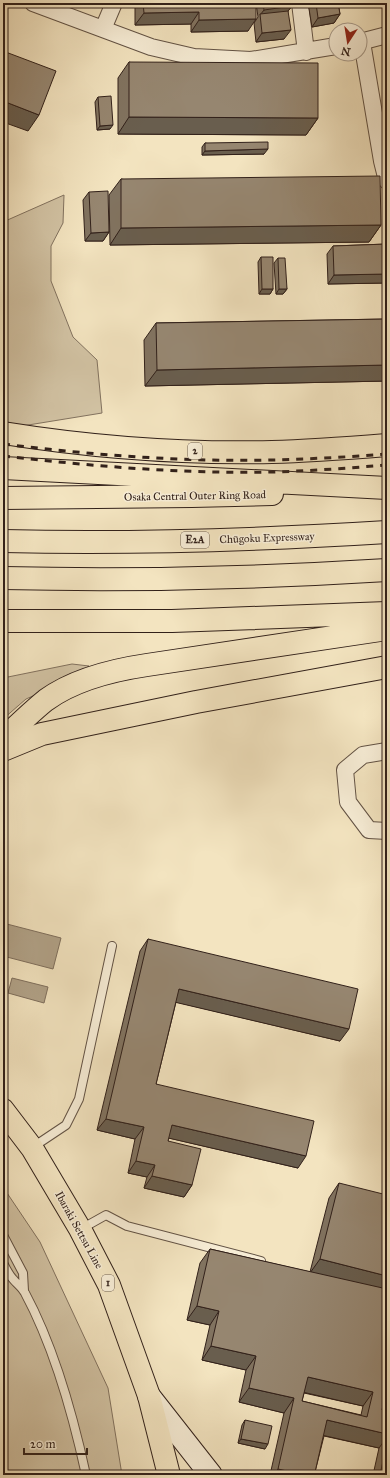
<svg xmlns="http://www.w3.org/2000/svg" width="390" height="1478" font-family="'IM FELL Great Primer',serif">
<rect width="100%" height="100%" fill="#f3e4c0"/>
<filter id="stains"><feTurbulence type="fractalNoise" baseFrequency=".005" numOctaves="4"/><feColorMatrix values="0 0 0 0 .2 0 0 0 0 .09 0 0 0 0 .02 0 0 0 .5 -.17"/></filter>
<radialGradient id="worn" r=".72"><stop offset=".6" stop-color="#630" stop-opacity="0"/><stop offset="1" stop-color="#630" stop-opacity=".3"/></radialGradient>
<path fill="#d2c3a4" stroke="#82725f" d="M64,195l-1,28 -12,23v35l22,56 24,23 5,53 -80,13 -19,-5v-199z
M72,664l17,2 -22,15 -41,18 -23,20v-41z
M3,1187l37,55 68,146 14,87h-119z"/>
<path fill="#b1a288" stroke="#7e6e5c" d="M3,923l58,15 -8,31 -50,-13z
M12,978l36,9 -4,16 -36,-10z"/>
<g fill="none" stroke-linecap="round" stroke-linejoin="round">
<defs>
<path id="lane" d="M33,1147l33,-22 13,-26 33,-153
M81,1229l25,-14 21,11 134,35
M3,1235l20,38 1,18
M3,1263c3,6 6,12 10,16 3,4 9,8 12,14 29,54 48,122 61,182"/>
<path id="street" d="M33,3l118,44 43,10 57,3 85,-14
M300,3l6,49
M103,29l11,-26
M360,42l27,-7
M362,42l20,119 5,20
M387,751l-24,4 -18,15 3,32 21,28 18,1"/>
<path id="secondary" d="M149,1396l62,79"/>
<path id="primary" d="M3,433c88,14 180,21 269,19 38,-1 77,-4 115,-7
M3,468l384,20
M3,498l189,-2 80,-2
M3,621h169l215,-8
M3,739c14,-13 28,-27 43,-39 29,-21 67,-30 101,-35l240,-36
M3,750l39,-16 154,-32 191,-35
M3,1110l29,38 48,81 29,56 40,111 20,79"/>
<path id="highway" d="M3,541c128,3 256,-1 384,-9
M3,578c128,3 256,0 384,-8"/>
</defs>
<use href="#lane" stroke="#625244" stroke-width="10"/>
<use href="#street" stroke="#625244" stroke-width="18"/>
<use href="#secondary" stroke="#32211a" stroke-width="24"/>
<use href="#primary" stroke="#32211a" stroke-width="24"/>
<use href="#highway" stroke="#32211a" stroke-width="24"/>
<use href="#lane" stroke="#f7edd6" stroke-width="8"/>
<use href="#street" stroke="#f7edd6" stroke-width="16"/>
<use href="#secondary" stroke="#f7edd6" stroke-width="22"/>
<use href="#primary" stroke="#f3e4c0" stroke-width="22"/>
<use href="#highway" stroke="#f3e4c0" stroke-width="22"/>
<path stroke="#32211a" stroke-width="3" stroke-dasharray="7 7" stroke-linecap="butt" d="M3,444c89,11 179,18 269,16 38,-1 77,-3 115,-6
M3,456c89,10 179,18 269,16 38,-1 77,-4 115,-7"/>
</g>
<path fill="#817360" stroke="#32211a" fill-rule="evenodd" d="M135,3h121l-8,28 -57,1v-8l-56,1z
M256,3h36l-1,1 1,2 -4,5 -4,28 -28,3 -2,-19 4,-6z
M308,3h30l2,11 -6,9 -22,4z
M129,62l189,56 -12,17 -188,-1v-56z
M98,97l12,32 -13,1 -2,-28z
M205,143l59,11 -62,1v-8z
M121,179l260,46 -12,17 -259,3 -1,-50z
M89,192l20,40 -6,9h-18l-2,-41z
M387,244v36l-2,3 -57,1 -1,-30 6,-8z
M261,257l12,32 -3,5h-11l-1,-32z
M278,258l9,31 -4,5h-7l-2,-31z
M387,319v62l-242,5 -1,-46 12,-17z
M148,939l192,102 -164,-39 -20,82 142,84 -129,-30 -1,3 24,44 -8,12 -40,-9 3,-11 -19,-4 7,-34 -38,-9 43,-179z
M339,1183l47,210 -4,17 5,1v58l-1,6h-13l6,-27 -55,-12 -9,36 13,3h-58l14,-62 -45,-11 7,-32 -44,-10 8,-35 -23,-5 13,-57 10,-14 100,23 19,-74zM304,1393l59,13 -2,9 -59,-14z
M245,1420l20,29 -27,-6 4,-18z"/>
<path fill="#695e4e" stroke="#32211a" d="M288,3h4l-2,3h2l-7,9h-25l4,-5z
M199,12l-8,12 -56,1 9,-12z
M340,14l-6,9 -22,4 6,-9z
M256,19l-8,12 -57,1 8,-12z
M291,30l-7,9 -28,3 6,-9z
M3,101l36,14 -11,16 -25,-9z
M129,117l189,1 -12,17 -188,-1z
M113,125l-3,4 -13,1 3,-4z
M268,149l-4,5 -62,1 3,-4z
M381,225l-12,17 -259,3 11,-17z
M109,232l-6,9h-18l6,-8z
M387,274v6l-2,3 -57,1 6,-9z
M262,289h11l-3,5h-11z
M279,289h8l-4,5h-7z
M387,365v16l-242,5 12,-16z
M179,989l170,40 -9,12 -170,-40z
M106,1119l38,8 -9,12 -38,-9z
M172,1125l134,31 -8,12 -134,-31z
M136,1161l19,4 -8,12 -19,-4z
M152,1176l40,9 -8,12 -40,-9z
M320,1259l67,17v17l-77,-20z
M197,1306l22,5 -9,14 -23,-5z
M211,1346l45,10 -10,14 -44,-10z
M308,1377l65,15 -10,14 -65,-15z
M249,1388l45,10 -10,15 -45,-11z
M327,1420l60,14v3l-8,11 -62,-14z
M241,1439l27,5 -3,5 -27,-6z
M278,1469l27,6h-32z"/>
<path fill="#968670" stroke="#32211a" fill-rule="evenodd" d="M143,3h113v16l-57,1v-8l-55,1z
M263,3h28l1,3 -28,4z
M316,3h22l2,11 -22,4z
M288,11l3,19 -29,3 -2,-19z
M3,51l53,20 -17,44 -36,-14z
M129,62l189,1v55l-189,-1z
M111,96l2,29 -13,1 -2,-29z
M268,142v7l-63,2v-8z
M380,176l1,49 -260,3v-49z
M108,191l1,41 -18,1 -2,-41z
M387,244v30l-53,1 -1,-29z
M261,257h12v32h-11z
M278,258h7l2,31h-8z
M387,319v46l-230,5 -1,-47z
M148,939l210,50 -9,40 -170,-40 -23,95 158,37 -8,35 -134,-31 -4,16 33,8 -9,36 -40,-9 3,-11 -19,-4 8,-34 -38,-8z
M339,1183l48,12v81l-67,-17z
M210,1249l177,40v97l-5,24 5,1v23l-60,-14 -12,52 13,3h-23l-27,-6 16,-71 -45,-10 7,-32 -45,-10 8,-35 -22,-5zM308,1377l65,15 -6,25 -65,-16z
M245,1420l27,6 -4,18 -27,-5z
M387,1442v27l-1,6h-6z"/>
<g text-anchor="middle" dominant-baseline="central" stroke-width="3" stroke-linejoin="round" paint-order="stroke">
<g fill="#f7edd6" stroke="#6d5e52" stroke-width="1">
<rect x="188" y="443" width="14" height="16" rx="3"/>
<rect x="181" y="532" width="28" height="16" rx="3"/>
<rect x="102" y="1275" width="12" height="16" rx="3"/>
</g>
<g font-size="10" font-weight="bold" fill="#32211a">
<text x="195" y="451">2</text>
<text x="195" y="540">E2A</text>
<text x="108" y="1283">1</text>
</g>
<g font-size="11" fill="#32211a" stroke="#f7edd6">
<text transform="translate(195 496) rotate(-1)">Osaka Central Outer Ring Road</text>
<text transform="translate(267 538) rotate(-2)">Chūgoku Expressway</text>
<text transform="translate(79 1230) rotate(61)">Ibaraki Settsu Line</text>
</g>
</g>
<rect width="390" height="1478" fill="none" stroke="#f3e4c0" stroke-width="16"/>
<rect x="4" y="4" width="382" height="1470" fill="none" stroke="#32211a" stroke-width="2"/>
<rect x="8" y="8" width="374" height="1462" fill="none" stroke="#32211a"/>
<g transform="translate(348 42) rotate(192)"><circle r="19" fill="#f7edd6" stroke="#a89b8b"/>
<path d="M0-3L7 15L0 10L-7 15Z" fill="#8f2418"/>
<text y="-6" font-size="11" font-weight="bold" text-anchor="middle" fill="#32211a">N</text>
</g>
<path d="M24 1448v6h63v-6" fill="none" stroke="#32211a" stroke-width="2"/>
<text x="30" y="1448" font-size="12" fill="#32211a" stroke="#f7edd6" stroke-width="3" paint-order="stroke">20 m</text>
<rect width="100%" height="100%" filter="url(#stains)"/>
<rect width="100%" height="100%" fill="url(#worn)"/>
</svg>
